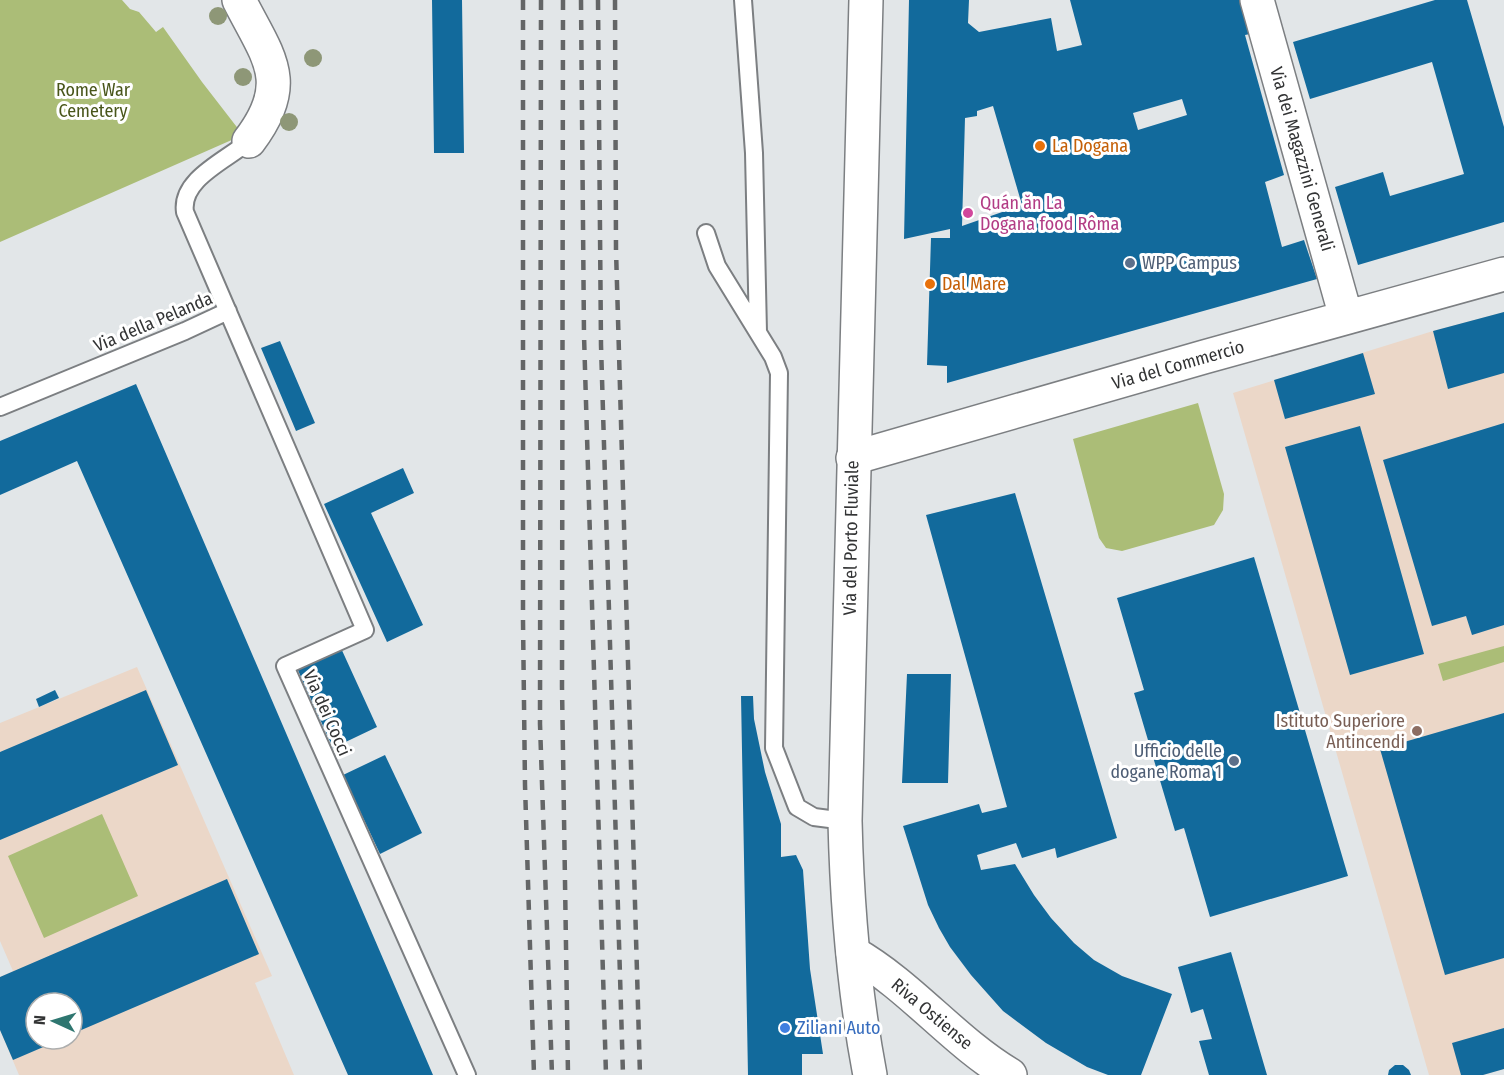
<svg xmlns="http://www.w3.org/2000/svg" width="1504" height="1075" font-family="'Fira Sans Condensed',sans-serif">
<rect width="100%" height="100%" fill="#e2e6e8"/>
<path fill="#ebd7c8" fill-rule="evenodd" d="M1504,312v757l-21,6h-54l-196,-682 200,-62z
M137,667l135,309 -17,7 39,92h-275l-19,-45v-53l13,-6 -13,-30v-218zM36,1003h36v36h-36z"/>
<path fill="#abbd77" d="M0,0h122l8,9 9,3 17,20 7,-5 39,55 41,53 -243,107z
M1198,403l26,91 -1,16 -9,15 -92,26 -16,-3 -7,-10 -26,-99z
M1504,646v16l-61,19 -5,-17z
M102,814l36,82 -94,42 -36,-82z"/>
<path fill="#126a9c" fill-rule="evenodd" d="M432,0h30l2,153h-30z
M909,0h60l-1,23 11,9 72,-14 6,33 25,-6 -12,-45h170l10,34 -5,1 39,140 -19,7 17,65 22,-7 13,39 -370,104v-17l-20,-1 4,-127h19v-9l-46,10zM1182,99l5,16 -49,15 -5,-17zM993,106l29,99 -60,21 3,-108 12,-2v-5z
M1435,0h32l37,127v95l-146,43 -23,-78 48,-15 7,24 74,-22 -32,-112 -122,37 -17,-57z
M1504,312v61l-56,16 -15,-58z
M280,341l35,82 -19,8 -35,-83z
M1363,353l12,41 -90,25 -11,-39z
M136,384l297,691h-85l-271,-614 -77,34v-54z
M1504,423v202l-32,10 -6,-19 -34,10 -49,-166z
M1360,426l64,228 -74,21 -65,-228z
M403,468l11,25 -43,20 52,112 -36,17 -63,-138z
M1015,493l102,345 -60,20 -2,-10 -33,10 -6,-15 -39,12 4,15 34,-6 19,31 17,23 23,25 20,17 28,16 50,18 -31,81h-33l-21,-8 -41,-24 -43,-32 -32,-36 -21,-28 -11,-19 -11,-23 -25,-79 76,-22 3,9 25,-6 -81,-292z
M1254,557l94,319 -138,41 -26,-89 -9,3 -41,-138 10,-3 -27,-92z
M340,646l37,81 -44,21 -37,-82z
M907,674h44l-3,109h-46z
M55,690l4,8 -20,9 -3,-8z
M146,690l32,75 -178,75v-88z
M741,696h12l1,23 11,53 16,52v33l15,-2 7,15 7,99 13,85h-21v21h-54z
M1504,713v245l-59,17 -65,-226z
M385,755l37,78 -42,21 -37,-79z
M227,879l32,75 -187,80v-31h-36v36h26l-49,21 -13,-30v-53z
M1231,952l36,123h-58l-10,-34 13,-2 -9,-30 -12,4 -13,-46z
M1504,1028v41l-21,6h-22l-9,-32z
M1395,1065h8l6,5 2,5h-23l1,-5z"/>
<g fill="none" stroke-linecap="round" stroke-linejoin="round">
<defs>
<path id="service" d="M743,0l11,153 4,179
M249,141c-22,19 -69,38 -64,71l180,418 -80,36 182,409
M706,233l11,33 56,91 6,16 -5,375 23,59 17,10 31,4
M0,407l185,-76 43,-20"/>
<path id="minor" d="M239,0c29,57 55,82 10,141
M1257,0l89,317
M853,458l351,-101 300,-83
M853,953c58,33 100,88 157,122"/>
<path id="secondary" d="M866,0l-21,821c2,85 9,170 25,254"/>
</defs>
<use href="#service" stroke="#7c7f82" stroke-width="20"/>
<use href="#minor" stroke="#7c7f82" stroke-width="36"/>
<use href="#secondary" stroke="#7c7f82" stroke-width="36"/>
<use href="#service" stroke="#fff" stroke-width="16"/>
<use href="#minor" stroke="#fff" stroke-width="33"/>
<use href="#secondary" stroke="#fff" stroke-width="33"/>
<path stroke="#646667" stroke-width="4.5" stroke-dasharray="10 10" stroke-linecap="butt" d="M523,0v620l2,165 9,290
M541,0l-1,724 12,351
M563,0l-1,687 6,388
M581,0l3,335 22,740
M598,0l3,345 22,730
M615,0l1,250 24,825"/>
</g>
<g fill="#8e9777">
<circle cx="218" cy="16" r="9"/>
<circle cx="313" cy="58" r="9"/>
<circle cx="243" cy="77" r="9"/>
<circle cx="289" cy="122" r="9"/>
</g>
<g fill="#e8710a" stroke="#fff" stroke-width="2">
<circle cx="1040" cy="146" r="6"/>
<circle cx="930" cy="284" r="6"/>
</g>
<circle fill="#d1479c" stroke="#fff" stroke-width="2" cx="968" cy="213" r="6"/>
<g fill="#5c6f8a" stroke="#fff" stroke-width="2">
<circle cx="1130" cy="263" r="6"/>
<circle cx="1234" cy="761" r="6"/>
</g>
<circle fill="#8d6e63" stroke="#fff" stroke-width="2" cx="1417" cy="731" r="6"/>
<circle fill="#3f7fe0" stroke="#fff" stroke-width="2" cx="785" cy="1028" r="6"/>
<g text-anchor="middle" dominant-baseline="central" stroke-width="6" stroke-linejoin="round" paint-order="stroke">
<g font-size="18" fill="#49561b" stroke="#fff">
<text x="93" y="90">Rome War<tspan x="93" dy="21">Cemetery</tspan></text>
</g>
<g font-size="18" fill="#c56008" stroke="#fff" text-anchor="start">
<text x="1052" y="146">La Dogana</text>
<text x="942" y="284">Dal Mare</text>
</g>
<g font-size="18" fill="#333435" stroke="#fff">
<text transform="translate(1302 159) rotate(74)">Via dei Magazzini Generali</text>
<text transform="translate(153 322) rotate(-23)">Via della Pelanda</text>
<text transform="translate(1178 365) rotate(-16)">Via del Commercio</text>
<text transform="translate(851 538) rotate(-89)">Via del Porto Fluviale</text>
<text transform="translate(327 713) rotate(66)">Via dei Cocci</text>
<text transform="translate(932 1014) rotate(40)">Riva Ostiense</text>
</g>
<g font-size="18" fill="#b23c85" stroke="#fff" text-anchor="start">
<text x="980" y="203">Quán ăn La<tspan x="980" dy="21">Dogana food Rôma</tspan></text>
</g>
<g font-size="18" fill="#4e5e75" stroke="#fff" text-anchor="start">
<text x="1142" y="263">WPP Campus</text>
<text x="1222" y="751" text-anchor="end">Ufficio delle<tspan x="1222" dy="21">dogane Roma 1</tspan></text>
</g>
<g font-size="18" fill="#785e54" stroke="#fff" text-anchor="end">
<text x="1405" y="721">Istituto Superiore<tspan x="1405" dy="21">Antincendi</tspan></text>
</g>
<g font-size="18" fill="#366cbe" stroke="#fff" text-anchor="start">
<text x="797" y="1028">Ziliani Auto</text>
</g>
</g>
<g transform="translate(54 1021) rotate(274)"><circle r="28" fill="#ffffff" stroke="#adaeae" stroke-width="1.5"/>
<path d="M0-4.5L10 22L0 15L-10 22Z" fill="#2e7670"/>
<text y="-9" font-size="16" font-weight="bold" text-anchor="middle" fill="#333435">N</text>
</g>
</svg>
